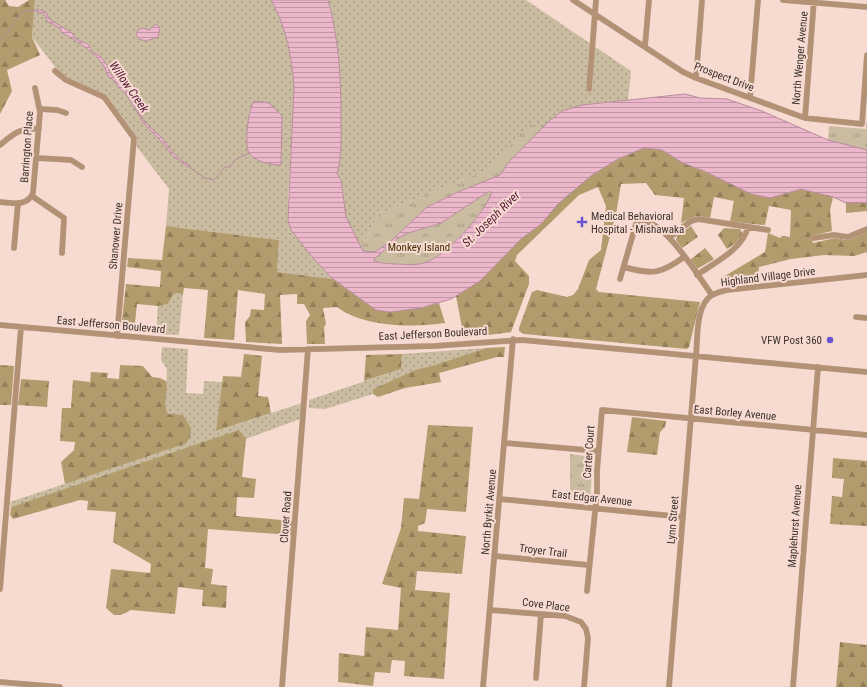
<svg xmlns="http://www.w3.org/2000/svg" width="867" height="687" font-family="'Roboto Condensed',sans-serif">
<defs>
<pattern id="grass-dots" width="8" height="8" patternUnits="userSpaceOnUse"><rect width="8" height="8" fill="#cabca0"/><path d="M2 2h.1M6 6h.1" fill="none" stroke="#a59983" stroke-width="1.8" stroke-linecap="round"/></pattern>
<pattern id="forest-firs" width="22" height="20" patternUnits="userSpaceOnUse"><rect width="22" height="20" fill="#b29b6d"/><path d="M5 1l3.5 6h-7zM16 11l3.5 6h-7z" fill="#927f5a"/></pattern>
<pattern id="park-tufts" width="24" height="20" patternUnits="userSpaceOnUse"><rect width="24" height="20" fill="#cabca0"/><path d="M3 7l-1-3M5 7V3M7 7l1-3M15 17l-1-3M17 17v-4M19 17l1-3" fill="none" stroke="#a59983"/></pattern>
<pattern id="water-rules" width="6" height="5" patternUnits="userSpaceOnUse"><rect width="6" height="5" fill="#ecb6cb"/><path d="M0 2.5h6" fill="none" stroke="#c095a5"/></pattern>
</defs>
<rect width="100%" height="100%" fill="#f7dbd1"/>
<path fill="url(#grass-dots)" d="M35,0h236c15,26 21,58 23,87l-6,115 3,28 22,28 20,21 -56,-7 2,-32 -113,-14 3,-37 -32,-42 -4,-12 -27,-36 -24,-12 -23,-15 -27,-35z
M328,0h198l105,71 -3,29c-32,3 -63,3 -86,28l-13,-3 -40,44 -110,45 -18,33 -15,-30 -5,-37 -4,-6c5,-17 4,-36 4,-55 0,-40 -2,-80 -13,-119z
M174,293l9,1 -4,41 -23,-1 2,-28 10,-2z
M162,347l26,2 -2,44 17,1 1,-13 18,1 -5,49 85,-28 -2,16 -54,20 -7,-8 -228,76 -1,-5 175,-58 -20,-34 2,-41 -6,-9z
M486,348l-51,17 -20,5 -42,19v5l-48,15 -16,-1v-8l92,-31 1,-15z"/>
<path fill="url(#forest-firs)" d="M0,0h5l4,6 9,1 11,-7h6l-3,37 8,18 -33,15 5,21 -12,23z
M644,148l18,2 21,13 87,35 31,-9 32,8 -3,13 2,21 -21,5 2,7 22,-5 12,2 20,-8v20l-13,4 -30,-1 -33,4 -32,8 -2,15 -32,3 -2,-8 42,-25 3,-19 12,5 2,-2 8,1 1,-27 -22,-4 -4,19 -35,-3 4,-21 -20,-4 -4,21 -14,-2 -15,7 3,-25 -29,-3 -9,-12 -25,1 -5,30 -20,75 3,3 101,10 -11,45 -2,2 -163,-15 -5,-3v-3l13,-36 5,-2 30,7 6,-2 5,-6 11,-29 12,-10 5,-44 -8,-19 -19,8 -62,60 -2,6 14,15v8l-18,48 -47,6 -8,-42 24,-15 41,-42 20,-15 18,-21 33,-28 26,-16z
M846,203h21v8l-21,2z
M166,226l113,14 -2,32 56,7 43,31 14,2 31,-4 18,-5 6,20c-32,5 -82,4 -108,-16l-14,1 3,16 -2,3 1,17h-18l-1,-23 4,-6 -6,-11h-7v-10l-17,1 2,49 -36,-2 -1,-20 5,-6 1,-7 13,1 1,-16 -27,-4 -4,50 -30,-2 4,-48 -24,-2 -1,6 -9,-1 -6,11 -10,2 -21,-2 -3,28 -13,-3 5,-45 34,3 1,-16 -34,-4 1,-9 34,2z
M691,226l7,11 -16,11 -6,-8 1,-4z
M724,228l16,1 3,5 -3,6 -13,9 -9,-14z
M705,248l9,11 -17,10 -7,-9z
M505,347l-1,10h-7l-58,16 2,9 -36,6 -27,9 -5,-3v-5l42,-19 20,-5 51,-17z
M244,354l18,2 -4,40 10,1 3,16 -55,18 7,-55 18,1z
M402,354l-1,15 -37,12 2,-26z
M0,365l14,1 -3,39h-11z
M120,365l23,1 9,11 8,1 6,3c3,10 -4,24 2,33l15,1 8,13 -1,10 -5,6 -120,40 -4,-22 13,-12 1,-8 -15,-1 2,-33h9l2,-28 17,2 1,-10 17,1 -1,5 12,1z
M21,379l28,2 -2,26 -29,-2z
M632,417l34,4 -1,6 -5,5 -3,23 -30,-3z
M428,425l45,2 -7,85 -39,-3 -2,14 -7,3v5l48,5 -4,38 -45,-3 -2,19 35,3 -6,86 -40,-3 1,-15 -13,-1 -2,13 -15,-1 -2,14 -35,-4 1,-29 25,3 2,-29 32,3 3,-42 -19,-4 19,-56 3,-30 15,1z
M239,430l7,9 -4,38 14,2 -2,19 -17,-1 -1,19 57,5 -2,14 -83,-6 -3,39 8,1 -2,15 16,2 -1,22 -24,-2 1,-16 -25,-3 -3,27 -44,-4 -10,5h-7l-8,-7 5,-39 39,4 1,-9 -38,-22 3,-30 -29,-2 1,-9 -8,-1 -67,19 -3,-4 1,-8z
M833,458l34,3v65l-37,-2 2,-28 10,1 2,-18 -12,-1z
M840,642l27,3v42h-31z"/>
<path fill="url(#park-tufts)" d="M867,118v32l-39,-10 1,-14 37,3z
M529,124l13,4 -34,35 -8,12 -42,17 -31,15 -37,35 -15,10 -12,-1 -2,-4 18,-33 110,-45z
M488,192h3v2c-7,20 -44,60 -64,68 -10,5 -22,2 -33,2 -7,-1 -16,0 -21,-4l25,-22 10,-5 28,-8z
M570,454l23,3 -3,46 -20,-2z"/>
<path fill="url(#water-rules)" stroke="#b88e9c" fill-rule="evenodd" d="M271,0h57c11,39 13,79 13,119 0,19 1,38 -4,55l4,6 5,37 17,34 12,1 15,-10 37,-35 31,-15 42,-17 8,-12 39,-40 15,-12 20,-6 103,-11 15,4 27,1 35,12 66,29 39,10v53h-21l-13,-6 -32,-8 -31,9 -19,-4 -47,-23 -21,-8 -21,-13 -18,-2 -26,11 -26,16 -33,28 -18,21 -20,15 -41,42 -29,18 -30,9 -31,4 -14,-2 -43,-31 -20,-21 -22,-28 -3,-10 6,-133c-2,-30 -8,-61 -23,-87zM488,192h3v2c-6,19 -47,64 -67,69 -10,3 -20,1 -30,1 -7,-1 -15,0 -21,-4l25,-22 10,-5 33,-10z
M37,9l9,3 3,7 23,14 4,6 12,5 5,9 7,3 7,9 4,10c13,5 25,35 34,47 5,6 11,10 16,15 9,11 15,22 28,28l-1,2 -14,-10 -13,-16 -16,-16 -19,-31 -7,-6 -4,-7 -7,-5c-6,-21 -30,-34 -47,-44v-3l-14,-8 -2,-6 -9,-4z
M156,24l4,4 -2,9 -12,4 -7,-2 -3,-4 2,-5 5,-2 6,2z
M255,101l14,2 13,13 -1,49c-10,0 -26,-3 -32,-12 -5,-8 -1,-46 6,-52z"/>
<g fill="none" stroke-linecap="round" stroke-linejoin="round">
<path stroke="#b88e9c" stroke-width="1" d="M0,41c14,-11 15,-36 38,-30
M188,166l17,12 9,2 11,-13h5l5,-7 14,-7"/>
<defs>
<path id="minor" d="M573,0l110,72 13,6 109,40 57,6 5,-69
M783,0l84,7
M645,46l4,-46
M55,71l11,9 38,17 30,41 -17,198
M696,78l6,-78
M589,89l7,-89
M750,98l8,-98
M40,109l17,1 9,3
M805,118l9,-118
M0,145c13,-11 21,-18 39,-16
M37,158l34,2 11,7
M32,196l32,22 -2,35
M0,202c12,1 27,5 33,-9l7,-81 -5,-24
M670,237l21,-16 7,-2 70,11
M813,238l21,-3 14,2 19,-8
M14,248l4,-45
M624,267c28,8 37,7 60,-10
M697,275c18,-13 45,-25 51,-48
M620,279l16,-55c22,-17 65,57 76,71
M856,317l11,1
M0,325l280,25 154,-4 88,-6 345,32
M504,443l94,8
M500,499l183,18
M495,556l93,9
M0,589l21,-262
M587,591l10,-99v-21l5,-61 265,25
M490,610l75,6 16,6 5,7 2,9 -4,49
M536,678l5,-64
M0,682l60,5
M282,687l26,-338
M483,687l30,-348
M669,687l27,-332c2,-17 -1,-49 16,-60 4,-2 10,-4 15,-5l140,-15
M793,687l25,-320"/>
</defs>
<use href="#minor" stroke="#d2b9b0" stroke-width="6"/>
<use href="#minor" stroke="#b39174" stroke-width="5.5"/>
</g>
<g fill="#6a56d0" stroke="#f7dbd1" stroke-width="1.5">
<path d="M580 216h4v4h4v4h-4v4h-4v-4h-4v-4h4z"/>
<circle cx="830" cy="340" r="4"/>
</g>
<g text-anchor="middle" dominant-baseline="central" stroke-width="4" stroke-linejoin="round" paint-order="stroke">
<g font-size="11" fill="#3d322e" stroke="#f7dbd1">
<text transform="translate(800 58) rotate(-85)">North Wenger Avenue</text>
<text transform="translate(724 77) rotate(21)">Prospect Drive</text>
<text transform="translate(27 147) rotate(-86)">Barrington Place</text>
<text transform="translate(116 236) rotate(-85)">Shanower Drive</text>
<text transform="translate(768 277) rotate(-7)">Highland Village Drive</text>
<text transform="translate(111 325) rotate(5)">East Jefferson Boulevard</text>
<text transform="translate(433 334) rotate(-3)">East Jefferson Boulevard</text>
<text transform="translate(735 413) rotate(5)">East Borley Avenue</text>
<text transform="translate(589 452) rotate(-86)">Carter Court</text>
<text transform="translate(592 498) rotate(6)">East Edgar Avenue</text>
<text transform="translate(489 512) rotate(-85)">North Byrkit Avenue</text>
<text transform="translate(286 517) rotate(-86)">Clover Road</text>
<text transform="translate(673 520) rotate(-85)">Lynn Street</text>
<text transform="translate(795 526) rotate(-86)">Maplehurst Avenue</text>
<text transform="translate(543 551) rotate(7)">Troyer Trail</text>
<text transform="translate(546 605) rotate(7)">Cove Place</text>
</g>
<g font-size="11" fill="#3d322e" stroke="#f7dbd1" text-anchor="start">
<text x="591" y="216">Medical Behavioral<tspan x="591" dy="13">Hospital - Mishawaka</tspan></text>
<text x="822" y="340" text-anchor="end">VFW Post 360</text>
</g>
<g font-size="11" fill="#3f2e06" stroke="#f7dbd1">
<text x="419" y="247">Monkey Island</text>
</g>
<g font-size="12" font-style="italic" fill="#571837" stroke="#f7dbd1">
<text transform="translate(129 87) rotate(55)">Willow Creek</text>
<text transform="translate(491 219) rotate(-44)">St. Joseph River</text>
</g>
</g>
</svg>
